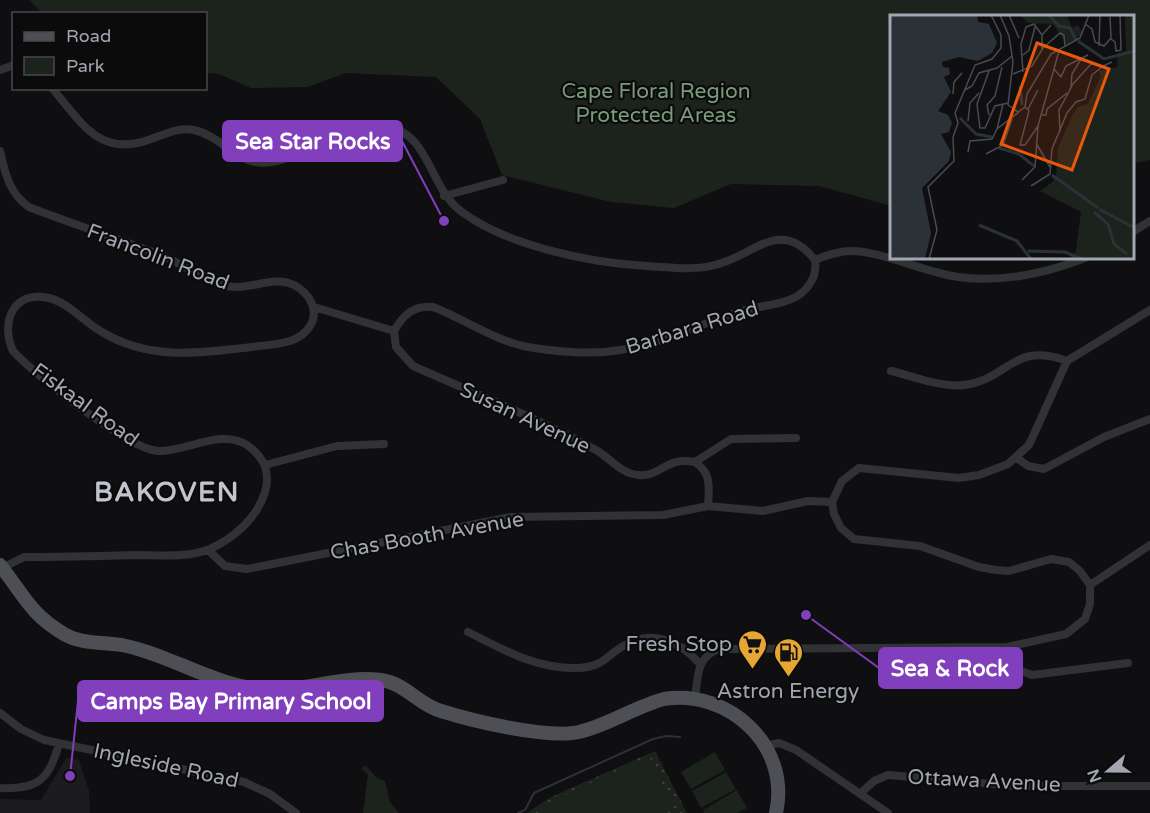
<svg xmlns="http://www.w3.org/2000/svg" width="1150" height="813" font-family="'Varela Round',sans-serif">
<defs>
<pattern id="grass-dots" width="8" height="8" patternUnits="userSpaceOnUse" patternTransform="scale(1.5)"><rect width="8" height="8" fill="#1c231d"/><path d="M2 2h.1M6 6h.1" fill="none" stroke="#3a403b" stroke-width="1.8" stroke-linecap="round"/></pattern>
</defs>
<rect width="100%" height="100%" fill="#0f0f11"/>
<path fill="#1c1c1e" d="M67,757l12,3 10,31 1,22h-90v-14l41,1z"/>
<path fill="url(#grass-dots)" d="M655,751l32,62h-160l24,-16z"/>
<path fill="#1c231d" d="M29,0h1121v160l-16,3v-147h-242v190l-73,-20 -88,-2 -57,24 -63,-6 -109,-27 -22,-56 -44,-42 -90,-4 -39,14 -56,1 -32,-14 -13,-1v-59l-164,-1z
M715,752l10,18 -34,19 -10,-17z
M649,756l24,51 -12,6h-121l-2,-5z
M366,766l11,12 8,3 5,21 9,11h-36l5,-38 -7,-7z
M726,772l10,17 -35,19 -9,-17z
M737,790l10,18 -10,5h-33l-1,-3z"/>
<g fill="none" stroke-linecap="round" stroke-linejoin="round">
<path stroke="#2a3238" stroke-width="2" d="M518,813l7,-3 9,-17 119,-54 13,-3 14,1"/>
<path stroke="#313235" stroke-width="8" d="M0,70l14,-5
M52,88c32,38 49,71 102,50 13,-5 26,-11 40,-8 29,6 44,38 77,32 36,-5 76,-40 112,-36 48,5 45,62 79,86 46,34 129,51 185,54 22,1 46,5 68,-1 39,-9 65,-49 100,-5
M0,151c5,22 9,42 29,56 43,17 88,31 132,48 21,9 41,23 62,30 24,8 48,-11 71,0 15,8 26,25 16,41 -11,19 -38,18 -58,21 -52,6 -102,14 -150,-15 -18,-10 -33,-29 -53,-34 -36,-8 -49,24 -36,53 22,24 115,98 145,100 28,1 63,-23 89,-6 16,11 24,27 18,47 -8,26 -31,46 -55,57 -22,9 -50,6 -73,6 -37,1 -76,2 -113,2l-22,11
M444,196l59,-16
M1134,231l16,-10
M815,260c12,-5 23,-9 36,-9 30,0 73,21 107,26 44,6 86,-3 127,-19
M314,307l80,24
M394,331c9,-16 20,-26 39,-24 34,13 64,36 101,41 29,4 57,7 86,2 43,-6 81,-27 122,-39 18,-6 40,-5 57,-16 12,-9 18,-21 16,-35
M394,331l2,16 17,19c61,27 124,52 183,84 14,8 25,24 43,25 21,2 28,-19 56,-13 17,12 14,25 13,44
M891,371c22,5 51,17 73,14 46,-6 48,-44 103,-24
M1017,458l11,8 16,3 60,-32 46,-18
M695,462l36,-23 65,-1
M265,465l72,-19 47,-2
M208,550l17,16 22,3 264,-52 152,-2 45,-9 55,5 45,-10 24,1
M1090,585l60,-40
M468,632c36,18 68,37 109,36 27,-1 28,-12 48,-23 28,-16 56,-3 74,18
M1007,647l-1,8 7,13 19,7 96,-12
M695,698c3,-21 1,-42 25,-49l287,-2 59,-13 19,-15 5,-15v-19l-10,-14 -11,-9 -18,-3 -42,12 -13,-1 -17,-3 -59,-21 -66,-7 -13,-11 -7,-14 -2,-12 10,-21 17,-13 100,10 20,-3 29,-11 21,-19 38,-84 83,-51
M0,713l21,16 23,11 200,42 26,12 26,19
M766,746l13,-3 17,7 92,63
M0,788c37,2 50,-8 59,-45
M860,794l14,-13 14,-6 127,11h135"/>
<path stroke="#4d4f54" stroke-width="14" d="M0,565c24,30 29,48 64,69 16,10 40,8 58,11 50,10 95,43 147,45 37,1 74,-15 112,-10 24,3 38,25 60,31 32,10 106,28 138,21 30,-7 55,-25 85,-33 65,-10 127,47 112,114"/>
</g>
<defs>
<symbol id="supermarket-pin" viewBox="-11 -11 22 30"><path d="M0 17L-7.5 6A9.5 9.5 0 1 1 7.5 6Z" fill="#e6a633" stroke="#0b0b0c"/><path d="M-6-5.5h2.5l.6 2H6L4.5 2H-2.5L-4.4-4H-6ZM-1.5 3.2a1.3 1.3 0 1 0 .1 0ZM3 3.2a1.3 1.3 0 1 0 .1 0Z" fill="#111"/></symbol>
<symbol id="fuel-pin" viewBox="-11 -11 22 30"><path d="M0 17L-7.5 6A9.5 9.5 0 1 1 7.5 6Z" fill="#e6a633" stroke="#0b0b0c"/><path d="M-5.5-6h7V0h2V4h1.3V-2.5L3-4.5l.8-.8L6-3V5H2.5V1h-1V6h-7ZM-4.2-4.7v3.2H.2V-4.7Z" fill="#111"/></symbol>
</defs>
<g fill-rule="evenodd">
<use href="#supermarket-pin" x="736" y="628" width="33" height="45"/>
<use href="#fuel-pin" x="772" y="636" width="33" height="45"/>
</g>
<g text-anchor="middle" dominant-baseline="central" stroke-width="4.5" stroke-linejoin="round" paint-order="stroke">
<g font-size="21" fill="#799b7b" stroke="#0b0b0c">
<text x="656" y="91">Cape Floral Region<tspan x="656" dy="24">Protected Areas</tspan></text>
</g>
<g font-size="21" fill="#a1a6b1" stroke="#0b0b0c">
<text transform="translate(158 257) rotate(21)">Francolin Road</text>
<text transform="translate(692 328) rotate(-17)">Barbara Road</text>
<text transform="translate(85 405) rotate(36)">Fiskaal Road</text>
<text transform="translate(525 418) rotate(25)">Susan Avenue</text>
<text transform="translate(427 536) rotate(-10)">Chas Booth Avenue</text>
<text transform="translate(166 766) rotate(12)">Ingleside Road</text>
<text transform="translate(984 781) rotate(3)">Ottawa Avenue</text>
</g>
<g font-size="21" fill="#a1a6b1" stroke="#0b0b0c" text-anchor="end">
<text x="732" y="644">Fresh Stop</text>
<text x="788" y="691" text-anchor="middle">Astron Energy</text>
</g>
<g font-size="27" font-weight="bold" letter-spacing="1.5" fill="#c2c5cd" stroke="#0b0b0c">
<text x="167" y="492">BAKOVEN</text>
</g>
</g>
<g transform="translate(890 15)">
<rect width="244" height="244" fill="#0f0f11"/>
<path d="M177,0l5,13 6,-3 5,8 -16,12 -14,-21 -25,-1 -7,-7zM235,0h9v244h-65l7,-8 5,-39 -41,-21 14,-10 -3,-6 5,1 2,-28 14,-32 6,-9 10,-3 13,-28 -2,-5 18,-4 1,-14 8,-2z" fill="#1c231d"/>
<path d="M0,0h87l1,7 11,2 8,19 -5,10 -14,8 -19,-4 -17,5 1,5 6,1 1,6 -6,3 7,15 -13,19 10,4 4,8 -3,9 -8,2 10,18 -2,9 -27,27 9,45 -6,26h-35z" fill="#2a3238"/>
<path fill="none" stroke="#2a3238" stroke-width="3" d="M159,0l10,11 11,2 6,12M188,26l26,18 31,-8M130,71l2,19M70,103l16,16 16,3M109,133l20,6 15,12M162,160l46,33M209,194l36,19M204,197l14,12 6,20 13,10M89,210l38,16 14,18M138,236l37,1 17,7"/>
<path fill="none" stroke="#494b51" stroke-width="1.5" d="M110,0l9,21 4,26 -5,43 10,7 7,-5 2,-13 24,-40 29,-16 9,-23M119,0l10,23M195,9l7,5 3,13 9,4 7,-8 -1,-21M221,24l4,3 1,9 5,-1 -1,-35M209,31l1,-31M152,35v-15l9,-10M133,40l6,-5 6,-23M191,44l-9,15 -1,12 20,-22 12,2 9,-4M164,54l7,8 5,-11 22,-11M99,56l-12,33 3,24h5l10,-22 13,-3M133,57l-2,-28 5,-17 8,-3 8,11M123,59l19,-8 11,-18 17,-15 4,2 1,12M75,75l7,-4 7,-13 18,-5 15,-12M63,79l1,-12 8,-9M135,92l4,4 -9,34h5l13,-19M138,94l10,-19M99,100l-2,-10 8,-9 7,-29M152,100h4l1,-6 20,-16M78,106l2,-18 9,-10M107,114l6,-25M170,117l-1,-22 13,-24M146,128l14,24M78,137l2,-11 22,-2 5,-10 22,-17M96,139l17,-9 9,-26M132,165l13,-13 3,-41 21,-75M141,171l19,-12 2,-25 15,-36 9,-11 9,-3 7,-24 11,-9M39,244l8,-29 -9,-43 26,-26 -1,-24 5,-14 -3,-10 20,-48 17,-6 9,-11v-13l-10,-20"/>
<path fill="#e8590c" fill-opacity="0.15" stroke="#e8590c" stroke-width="3" d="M147,28l72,26 -37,101 -71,-26z"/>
<rect width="244" height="244" fill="none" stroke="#a1a6b1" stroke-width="3"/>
</g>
<path fill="none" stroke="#813ebd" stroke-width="2" d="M444 221L402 141M806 615L879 668M70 776L78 701"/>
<g fill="#813ebd" stroke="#0b0b0c" stroke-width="2">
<circle cx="444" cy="221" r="6"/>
<circle cx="806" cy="615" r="6"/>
<circle cx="70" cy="776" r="6"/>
</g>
<g fill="#813ebd" stroke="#813ebd" stroke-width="2">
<rect x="223" y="121" width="179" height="40" rx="6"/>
<rect x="879" y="648" width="143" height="40" rx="6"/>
<rect x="78" y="681" width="305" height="40" rx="6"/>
</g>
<g font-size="22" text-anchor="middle" font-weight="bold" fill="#fff">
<text x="313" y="149">Sea Star Rocks</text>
<text x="950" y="676">Sea &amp; Rock</text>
<text x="231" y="709">Camps Bay Primary School</text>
</g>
<rect x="12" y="12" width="195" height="78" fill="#0b0b0c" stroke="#47494e" stroke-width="1.5"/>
<rect x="24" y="32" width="30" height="9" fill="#4d4f54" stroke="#47494e" stroke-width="1.5"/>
<text x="66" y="42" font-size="18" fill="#a1a6b1">Road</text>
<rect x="24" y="57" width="30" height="18" fill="#1c231d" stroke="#47494e" stroke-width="1.5"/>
<text x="66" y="72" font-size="18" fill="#a1a6b1">Park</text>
<g transform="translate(1108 771) rotate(250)" stroke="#0b0b0c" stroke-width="4.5" paint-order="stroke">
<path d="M0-4.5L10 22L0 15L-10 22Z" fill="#a1a6b1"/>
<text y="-9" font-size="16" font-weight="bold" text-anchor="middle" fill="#a1a6b1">N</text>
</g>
</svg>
